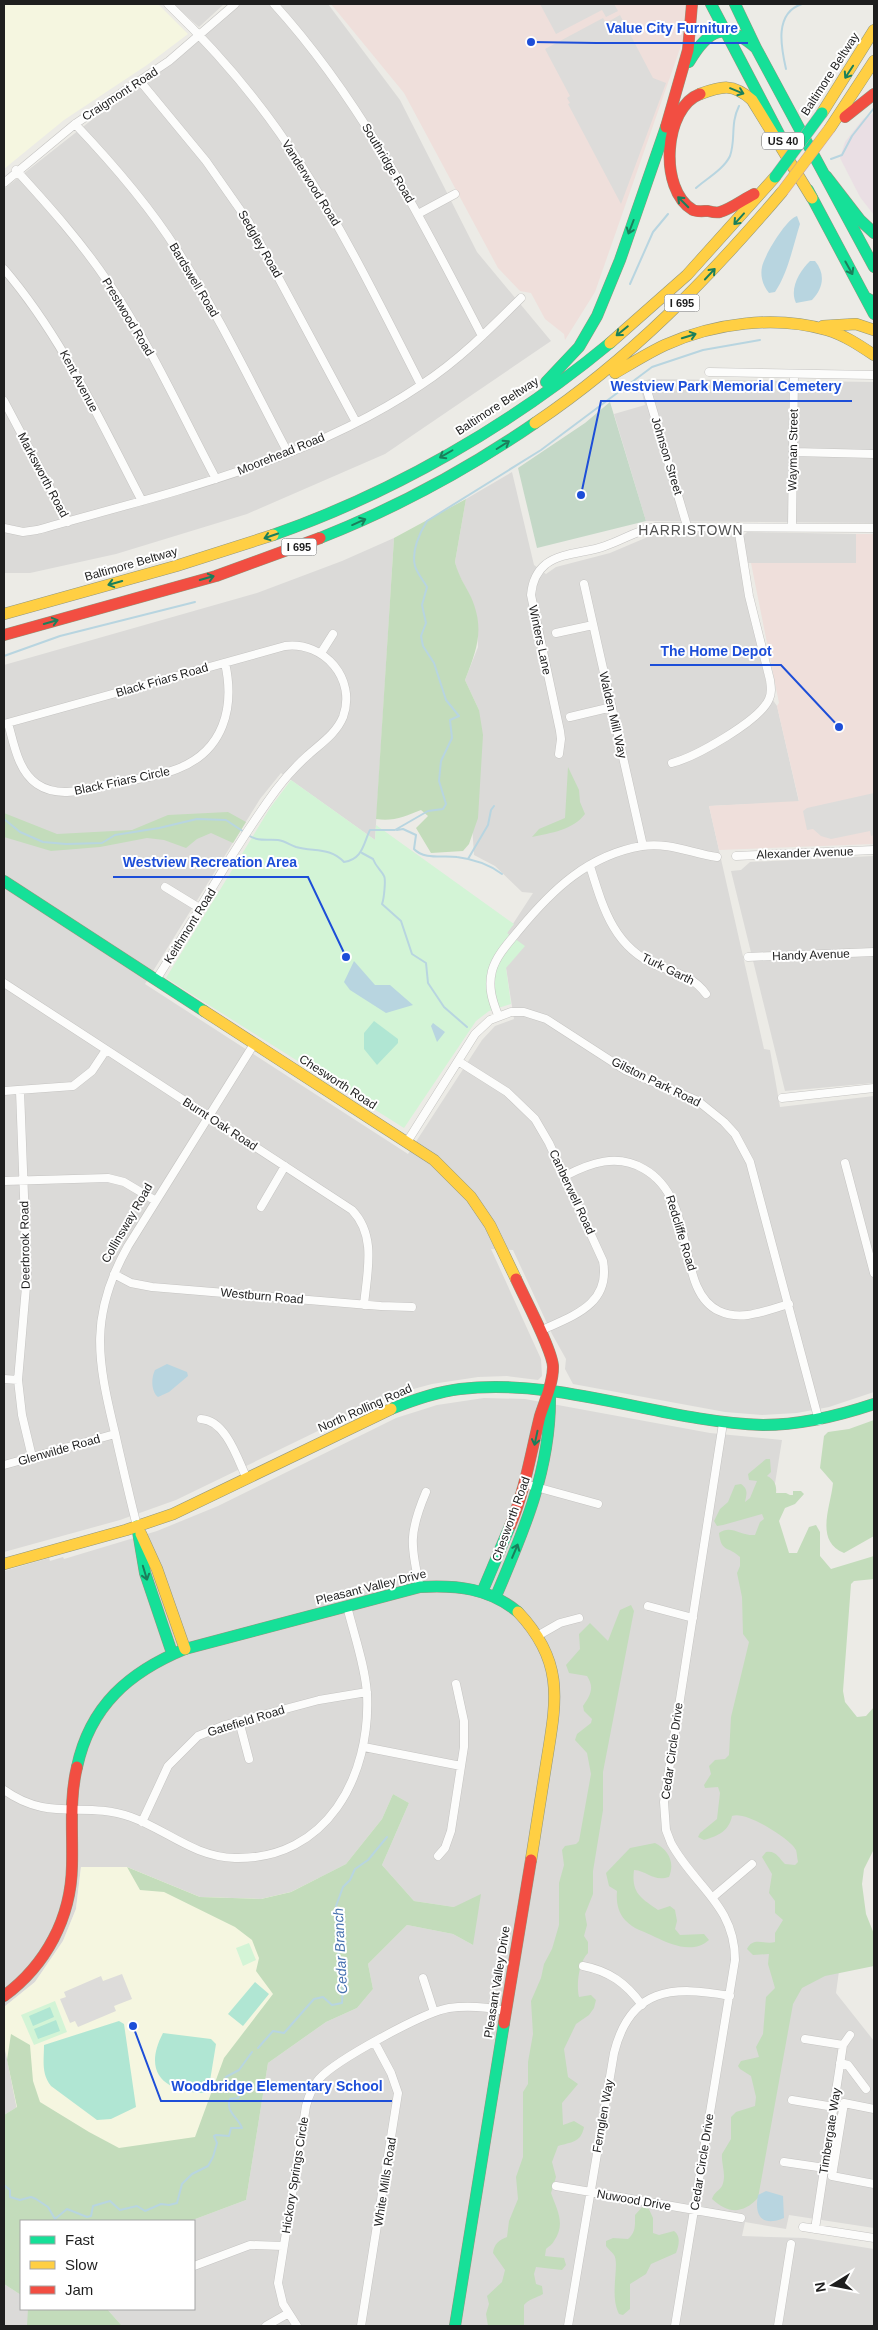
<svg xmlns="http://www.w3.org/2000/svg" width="878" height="2330" font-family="Helvetica,sans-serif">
<rect width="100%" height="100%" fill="#ecebe6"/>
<path fill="#dbdad8" d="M173,4h51l-25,23z
M239,4h89l72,96 77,152 74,89 -166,113 -138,60 -131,40 -86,19h-26v-384z
M650,379l224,3v141l-228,-2 -32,-107 31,-9 -6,-23z
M512,472l22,93 12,9 10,-7 54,-14 40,-17 22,-5h63l33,162 9,13 22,96 -90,4 55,243 6,1 10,57 94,-11v296l-45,15 -32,6 -35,2 -37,-3 -152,-28 -8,-15 1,-10 -14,-25 -39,-84 -22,-1 50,110 1,17 -4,4 -31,-4 -29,1 -46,7 -26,7 -18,6 -212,103 -56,20 -116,32v-887l253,-72 85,-32 52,-23 -19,302 -94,-67 -21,26 -115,185 263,170 74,-114 13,-14 19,-7 -8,-51 1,-35 26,-40 -11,-1 -27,-26 -21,-11 -3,-46 8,-99 -14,-30 13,-33 -1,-30 -6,-19 -14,-27 -2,-9 11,-63z
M747,532l109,2v29h-109l-4,-27z
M874,856v227l-89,8 -54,-220 10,-1 9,-8z
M484,1398l41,1 185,34 72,7 -58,361 86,14 29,156 -3,22 38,48v187l-85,-13 -3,14 -41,-7 -3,14 63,2 69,11v77h-752l-15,-17h87v-88h-4l56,-21 22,-137 58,-41 31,-14 16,-19 -5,-25 39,-39 46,9 20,11 -19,-38 -40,-6 -32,-36 27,-62 -16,-9 -11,25 -36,45 -55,28 -30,7 -61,-2 -73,-30h-46l-5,42 -13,32 -28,41 -31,25v-436l45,-13 1,3 13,-4 1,2 93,-28 61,-25 178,-88 41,-13z
M4,2044l13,63 -13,8z
M4,2284l17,11v14h7v17h-24z"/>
<path fill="#efdfdb" d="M331,4h355l-2,33 -89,255 -30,48 -1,-6 -19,-15 -14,-26 -11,-2 -22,-23 -94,-175z
M856,534h18v310l-155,6 -10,-44 90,-5 -22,-95 2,-3 -28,-140h105z"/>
<path fill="#eadfe4" d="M874,113v102l-14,-18 -20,-39 5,-16 18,-23z"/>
<path fill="#f5f6e0" d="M4,4h154l30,30 -41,31 -83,55 -60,49z
M81,1867h46l73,30 61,2 30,-7 28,-14 -15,96 -102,179 -173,17 -25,-126v-37l31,-25 28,-41 13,-32z"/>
<path fill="#c3dcbb" d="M466,499l-11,63c3,13 10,23 16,35 14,32 6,52 -6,83l14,30 4,25 -5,83 -9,26 -6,7 -32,2 -15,-25 12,-12 -7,-6c-15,6 -28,12 -45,9l18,-281z
M568,767l11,23 1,12 5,12c-12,16 -34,19 -53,23l7,-8 26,-11z
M228,812l18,10 -13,21 -22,-10 -14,6 -11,9 -22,-8 -17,-2 -47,9 -49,4 -47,-14v-24l53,21 75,-4 36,-15z
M874,1420v116l-30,17c-30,-12 -13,-47 -11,-70l-13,-15 4,-32 4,-4 21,-3z
M766,1459h4l1,13 -4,4c7,3 10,9 9,17h10l4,2h3v-4h8l3,3 -9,10 -10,4 -6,13 10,32h8l12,-26 7,-2 4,7v24l11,13 43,-13v23l-20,2 -3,3 -8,107 2,11 12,15 9,-1 8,-9v142l-10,20 -2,15 4,30 8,20v32l-49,10 -23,12 -9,16 -35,194c-15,16 -30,16 -46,1 2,-7 7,-8 10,-13 5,-11 -1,-22 0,-32l9,-15v-22l5,-5 19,-6 1,-9 -5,-21 -11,-7 -2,-3 3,-5 18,-4 -3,-10 7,-13 3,-37 9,-9 -7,-24 1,-10 -16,1 -6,-6c6,-13 18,-4 28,-7v-9l8,-13 -8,-7v-12l-6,-8 3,-19 -10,-17 4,-5c10,-2 13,6 19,12l10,1 3,-3c-1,-4 -1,-9 -2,-12 -5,-11 -51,-40 -64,-34 -3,15 -14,20 -28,24l-6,-3 2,-4 17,-14 3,-26 -2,-6 -13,1 -1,-3 7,-11 -2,-8 6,-6 10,-1 4,-4 2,-38 18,-75 -6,-8 -1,-37 -5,-24 3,-7v-9c-11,-11 -19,-4 -21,-24 12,-9 21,3 36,2l5,-13 4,-3 -2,-5 -39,11 -6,1 -3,-5 6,-12 8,-7 7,-17 6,-1c7,5 6,9 4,18l5,-4 7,-17 -8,-1 -1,-6z
M631,1605l3,6 -2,10 -29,151v38l-10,61v23l-8,20 2,11 -3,11 4,6v11c-9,9 -12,31 -9,44l12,-2 5,5 -2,8 -5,7 -13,9 -12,25 4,28 10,7 -16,19 1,22 11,-4 10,6c-3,16 -13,15 -26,19l-6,16 4,15 -5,16c6,17 15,31 3,48 -2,4 -5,5 -8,8l-1,7 19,2 2,7 -4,5 -26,-3 -2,7 2,10 6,2 1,8c-7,4 -14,5 -19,11v21h-36l-2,-12 3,-10 -2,-8 15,-14 3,-12 -12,-17c1,-9 6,-13 14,-16l2,-16 9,-22 -2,-22 7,-20v-65l5,-8v-22l5,-28 -2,-33 10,-23 3,-14 8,-15 7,-24v-42l5,-18 -2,-15 3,-4 11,-2 3,-3 12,-67 -4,-21 -12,-13 2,-6 14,-11 1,-4 -8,-8 -1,-5c7,-10 12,-18 4,-30l-18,-3 -3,-8 14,-16 -1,-15 11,-11 18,18 12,-31z
M393,1794l16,9 -27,62 32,36 40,6 27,-13 -8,51 -20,-11 -46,-9 -39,39 5,25 -16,19 -31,14 -58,41 -22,137 -56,21h-169v74l-17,-11v-169l13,-8 -10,-47 4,-26 19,11 3,36 7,21 49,30 30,16 76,-11 29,-79 49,-64 -17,-23 3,-13 -7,-18 -17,-13 -71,-35 -24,-2 -13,-23 73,30 61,2 30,-7 55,-28 36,-45z
M655,1843c14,7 20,20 14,34 -16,5 -21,-6 -35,-7 -3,23 7,28 24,40l12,-4 5,4 2,11 -2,8 5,6 24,-1 5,6c-16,14 -37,5 -54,-3 -11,-6 -21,-7 -30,-17 -7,-8 -9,-18 -8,-29l-8,-5 -3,-13 24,-25z
M643,2206l5,1 5,11v15l6,2 15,-4c7,5 5,14 2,22l-25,11 -5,10 -16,10v25l-7,6 -4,-1c-10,-19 1,-50 -5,-59 -2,-3 -6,-6 -8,-9v-5l7,-3 15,1c8,-7 7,-14 7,-24z
M28,2309h79l15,17h-95z"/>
<path fill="#c4d8c7" d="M610,402l36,119 -109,27 -19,-80 67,-45z"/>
<path fill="#d3f4d6" d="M291,780l84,60 1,-15 138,99 -7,9 18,13 -19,22 5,36 -22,7 -13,10 -72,107 -238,-150 104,-170z
M249,1943l7,17 -13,6 -7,-18z
M55,2001l12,31 -33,13 -13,-30z"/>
<path fill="#b0e6d3" d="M374,1021l24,18v4l-21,22 -13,-16v-16z
M255,1982l14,12 -26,32 -15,-12z
M50,2007l4,10 -21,9 -4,-10z
M56,2020l4,11 -22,8 -4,-10z
M119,2021l5,3 12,83 -25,12 -14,1 -46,-34c-10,-13 -7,-25 -7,-41z
M163,2033l48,6 5,5 -8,49c-41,0 -67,-18 -45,-60z"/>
<path fill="#dddcda" d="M540,4h74l4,7 -12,6 -4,-7 -46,24z
M620,15l33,63 13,5 -45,121 -53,-100 2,-1 -3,-5 3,-2 -25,-47 58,-31 3,5z
M874,793v42l-3,1 -1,-5 -39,8 -10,-3 -8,-7 -6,1 -4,-19 4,-3z
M122,1974l10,25 -18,7 2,5 -38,16 -3,-6 -5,2 -10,-24 6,-2 -2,-5 37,-16 2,5z"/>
<path fill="#b8d5e0" d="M797,216l3,8c-7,22 -12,49 -25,68l-6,1c-6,-7 -9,-17 -7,-26 2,-11 24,-48 35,-51z
M810,261h5c11,13 8,28 -3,39l-16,3c-7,-15 4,-32 14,-42z
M354,961l21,24h15l23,20 -27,8 -36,-23 -6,-8z
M433,1023l12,9 -8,10 -6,-16z
M167,1364l20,8 1,4 -19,16 -11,5c-7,-6 -7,-19 -3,-27z
M766,2191l17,5 1,22c-22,9 -30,-2 -26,-23z"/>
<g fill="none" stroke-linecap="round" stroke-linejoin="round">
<path stroke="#b8d5e0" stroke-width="2" d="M786,69c-5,-22 -12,-56 16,-65
M831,159l11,-4 10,-19 22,-28
M696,188c10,-9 28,-19 34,-32 6,-17 0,-32 9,-50
M630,284l23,-52 15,-18
M4,656l56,-20 135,-34
M4,819l16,13 23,10 23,2 36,-1 13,-8 44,-7 38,-9 29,1 18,12
M397,830l6,-1 13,6 -2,14c10,11 30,6 43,8 16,2 33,8 45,17
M248,835c10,7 18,4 30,5 7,1 12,5 18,7 18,5 34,0 48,15 19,-3 19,-18 26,-32h25l33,-19 15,-2 3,-5 -7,-23 2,-20 11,-23 -2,-18 9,-4 -13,-16 -12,-37 -11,-17 -2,-10 5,-13 -4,-18 5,-18c-4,-7 -10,-14 -12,-21 -4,-15 5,-34 12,-45l114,-71 111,-83 51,-17 57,-10
M362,853l11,6c3,8 8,11 11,17 2,3 0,23 -2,28l19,17 11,33 14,9 2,20 16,24 23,20
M468,859l20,-34 3,-15 3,-4
M258,2048l15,-17 11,2 30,-34 9,-2 9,8 10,-2 2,-35 -6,-16 3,-25 -5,-21 7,-19 7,-7 5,-11 13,-9 19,-23
M4,2185l6,5v7l10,3 11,-3 5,2 12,8 7,12 12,-10 20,8 4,-1 2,-10 17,-5 10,9 17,-4 8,5 16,-7 8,1 8,-2 5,-19 10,-10 16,-8 5,-9 4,-14 -3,-7 2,-1 13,1 2,-8h11c-3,-10 -17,-16 -12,-29l8,-1 3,-8 -16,-10 1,-3 13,-7 13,-18"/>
<defs>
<path id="street" d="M168,4c50,48 96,102 133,161 45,70 82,146 120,220
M274,4c89,98 147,215 208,332
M140,81l66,80 42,60 108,201
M75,124c37,39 73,80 102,126 42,65 75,135 111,203
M16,170c33,36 65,72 92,112 42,62 73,131 108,197
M4,183l71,-59 94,-63 66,-57
M418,214l37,-20
M4,269c59,69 96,152 138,232
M709,372l164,3
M646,387l41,139
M4,401l64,121
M794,452l80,2
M792,527l2,-153
M4,528l19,4 14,-2c131,-37 270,-68 384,-145 37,-24 69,-56 100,-87
M584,584l59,262
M556,633l37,-8
M321,653l12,-19
M570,717l42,-10
M8,723c6,21 10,48 29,61 22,15 49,5 73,0 22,-4 46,-7 67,-15 47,-18 58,-62 48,-106
M4,724l281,-78c39,-5 72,33 58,71 -7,17 -23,27 -36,39 -11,10 -22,22 -31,34 -44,60 -80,127 -120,190
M559,754l2,-15 -1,-8 -29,-136c1,-12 5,-23 15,-31 16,-12 41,-11 59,-18 18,-6 32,-16 51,-19l218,1
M672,763c23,-6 88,-42 97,-64 3,-6 2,-12 1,-19l-21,-84 -11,-69
M736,856l138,-6
M590,866c13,42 24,82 68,100 19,7 36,11 48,28
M165,887l36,22
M748,957l126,-5
M4,983l348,227c25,26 15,62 12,95
M498,1015c-6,-15 -10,-28 -6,-44 4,-15 17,-29 27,-41 33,-40 69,-75 123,-84 27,-4 49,7 75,11
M458,1061l49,31 28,27 14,24 54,118c8,44 -31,55 -63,70
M4,1091l69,-5 19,-15 14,-21
M20,1091l7,184 -9,105 4,35 10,42
M782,1098l92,-10
M407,1142l68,-108 15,-14 21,-8h13l22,7 79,51 73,31 26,21 11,12 15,28 69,259
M845,1163l29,110
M565,1176c25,-13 52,-23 79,-7 55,31 30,121 75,142 23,11 48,-1 70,-7
M4,1181l104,-3 16,4 32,19
M261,1207l24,-41
M114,1274l17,9 21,4 229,19 31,1
M4,1379l14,1
M201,1419c25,1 37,41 46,60
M4,1465l111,-31
M525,1484l73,20
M137,1526c-8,-31 -15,-62 -22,-93 -18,-74 -26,-118 13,-187l126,-202
M420,1587c-10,-42 -11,-55 6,-95
M648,1606l45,12
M539,1635l21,-12 19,-5
M239,1721l10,38
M364,1747l97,19
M4,1790c46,33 80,10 127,27 36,13 63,40 104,41 92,2 136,-82 132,-164 -2,-29 -13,-59 -20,-88
M142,1822l26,-56 30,-30 27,-11 94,-25 48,-8
M438,1856l7,-8 6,-17 13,-84v-26l-8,-37
M713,1897l39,-33
M583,1966c26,5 43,17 59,39
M423,1978l11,34
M805,2039l38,6
M840,2063l8,2 18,24
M792,2100l42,7
M874,2109l-30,-6 -12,73 42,8
M784,2162l41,6
M556,2186l185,32
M803,2227l71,11
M815,2229l28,-184 7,-10
M194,2266l56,-21 33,1
M266,2326l21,-12
M297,2326l-14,-22 -5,-21 28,-177c3,-11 6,-19 13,-27 17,-19 105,-67 130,-71 20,-3 38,-1 57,3
M361,2326l37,-233 -7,-20 -16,-30
M568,2326l46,-273c16,-65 58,-68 116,-57
M675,2326l60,-366c0,-55 -41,-74 -64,-117l-5,-13 -2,-28 59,-379
M778,2326l13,-82"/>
<path id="fast" d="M711,4l78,149
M735,4l21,44 118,219
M689,62c20,-34 36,-41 67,-14
M826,176l34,44 14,13
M808,190l66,124
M865,297l9,5
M546,382l33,-35 18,-31 23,-56 46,-133
M273,535c120,-42 238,-110 337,-192
M320,538c76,-30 148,-69 215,-115
M4,881l200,130
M391,1409c22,-9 45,-17 69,-20 102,-12 202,33 303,36 39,0 75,-9 111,-21
M137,1526l8,47 27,80
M483,1590l27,-64
M496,1596c28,-65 55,-128 54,-200
M77,1767c13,-61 52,-95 108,-118l235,-62c37,-2 69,1 98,25
M455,2326l49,-303"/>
<path id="slow" d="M700,94c22,-8 33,-11 52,6l60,98
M822,113l52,-83
M830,128l44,-67
M823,326l33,-2 18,6
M610,343l77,-68 88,-98
M615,373c17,-10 33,-20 50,-28 49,-22 110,-30 162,-15 17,5 32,15 47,25
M535,423c95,-64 173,-144 247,-231
M4,614l172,-48 97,-31
M204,1011l230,149 37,37 19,28 26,54
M141,1534l16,35 28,80
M4,1564l122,-34 47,-16 218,-105
M518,1612c48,51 38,90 28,153 -5,32 -10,63 -15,95"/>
<path id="jam" d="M700,94c-36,13 -42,96 -7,116 4,2 11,1 15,1 4,1 9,2 12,1 11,-3 24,-13 34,-18
M845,117l29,-23
M666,127l22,-77 4,-46
M4,635l212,-59 104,-38
M510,1526c15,-35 21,-74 30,-110 5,-16 13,-32 13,-49 0,-16 -29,-70 -37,-88
M4,1996c42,-31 67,-78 68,-130 1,-34 -3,-66 5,-99
M504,2023l27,-163"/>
</defs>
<use href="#street" stroke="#c5c4c2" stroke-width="9"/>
<use href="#fast" stroke="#92977e" stroke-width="12"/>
<use href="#slow" stroke="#92977e" stroke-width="12"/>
<use href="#jam" stroke="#92977e" stroke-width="12"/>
<use href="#street" stroke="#fcfcfb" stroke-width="8"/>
<use href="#fast" stroke="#16e098" stroke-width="11"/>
<use href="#slow" stroke="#ffcf43" stroke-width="11"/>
<use href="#jam" stroke="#f24e42" stroke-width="11"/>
<defs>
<path id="fast-bridge" d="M775,177l47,-64"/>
<path id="slow-bridge" d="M782,192l48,-64"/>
</defs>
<use href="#fast-bridge" stroke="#c39da4" stroke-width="12" stroke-linecap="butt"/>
<use href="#slow-bridge" stroke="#c39da4" stroke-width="12" stroke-linecap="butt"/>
<use href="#fast-bridge" stroke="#16e098" stroke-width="11"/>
<use href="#slow-bridge" stroke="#ffcf43" stroke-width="11"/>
</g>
<defs><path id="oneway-shaft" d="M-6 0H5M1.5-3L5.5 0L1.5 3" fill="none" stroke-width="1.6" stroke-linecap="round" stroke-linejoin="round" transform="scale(1.25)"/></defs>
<g stroke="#1a7f5b">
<use href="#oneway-shaft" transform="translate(849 72) rotate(123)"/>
<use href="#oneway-shaft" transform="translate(737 91) rotate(22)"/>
<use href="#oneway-shaft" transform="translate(683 202) rotate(-135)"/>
<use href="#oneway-shaft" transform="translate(739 219) rotate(132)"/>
<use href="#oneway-shaft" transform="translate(631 227) rotate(111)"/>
<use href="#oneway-shaft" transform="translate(849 268) rotate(61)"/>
<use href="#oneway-shaft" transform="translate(710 274) rotate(-47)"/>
<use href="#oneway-shaft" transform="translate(622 331) rotate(141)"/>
<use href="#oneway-shaft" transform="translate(689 336) rotate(-17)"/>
<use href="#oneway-shaft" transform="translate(503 445) rotate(-32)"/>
<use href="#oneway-shaft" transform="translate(446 454) rotate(150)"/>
<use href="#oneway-shaft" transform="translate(359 522) rotate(-24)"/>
<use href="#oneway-shaft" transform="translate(271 536) rotate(161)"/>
<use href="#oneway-shaft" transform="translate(207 578) rotate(-16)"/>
<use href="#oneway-shaft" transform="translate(115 583) rotate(164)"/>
<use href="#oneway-shaft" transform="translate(51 622) rotate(-16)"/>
<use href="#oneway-shaft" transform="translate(536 1438) rotate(102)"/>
<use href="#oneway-shaft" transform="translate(515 1551) rotate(-67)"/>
<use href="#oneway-shaft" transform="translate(145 1573) rotate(73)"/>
</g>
<g text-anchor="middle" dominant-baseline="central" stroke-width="4" stroke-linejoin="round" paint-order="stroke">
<g fill="#fff" stroke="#626262" stroke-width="1">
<rect x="762" y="132.5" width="42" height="17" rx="4"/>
<rect x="664.5" y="294.5" width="35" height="17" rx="4"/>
<rect x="281.5" y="538.5" width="35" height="17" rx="4"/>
</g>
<g font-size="11" font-weight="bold" fill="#1e1e1e">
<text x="783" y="141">US 40</text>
<text x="682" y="303">I 695</text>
<text x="299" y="547">I 695</text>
</g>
<g font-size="12" fill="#1e1e1e" stroke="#fff">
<text transform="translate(830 74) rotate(-57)">Baltimore Beltway</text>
<text transform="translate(120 94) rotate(-33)">Craigmont Road</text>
<text transform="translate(388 163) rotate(59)">Southridge Road</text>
<text transform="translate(311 183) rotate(58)">Vanderwood Road</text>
<text transform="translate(260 244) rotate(60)">Sedgley Road</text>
<text transform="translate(194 280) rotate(59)">Bardswell Road</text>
<text transform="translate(128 317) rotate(59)">Prestwood Road</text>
<text transform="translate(79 381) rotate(62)">Kent Avenue</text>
<text transform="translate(497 406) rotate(-33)">Baltimore Beltway</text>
<text transform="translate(793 450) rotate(-89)">Wayman Street</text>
<text transform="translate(281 454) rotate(-22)">Moorehead Road</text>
<text transform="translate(667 456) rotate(73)">Johnson Street</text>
<text transform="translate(43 475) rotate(62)">Marksworth Road</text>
<text transform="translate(131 564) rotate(-16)">Baltimore Beltway</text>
<text transform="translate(540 640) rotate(78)">Winters Lane</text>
<text transform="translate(162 680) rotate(-16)">Black Friars Road</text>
<text transform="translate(613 715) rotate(77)">Walden Mill Way</text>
<text transform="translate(122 781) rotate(-12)">Black Friars Circle</text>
<text transform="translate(805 853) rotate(-2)">Alexander Avenue</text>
<text transform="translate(190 926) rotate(-58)">Keithmont Road</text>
<text transform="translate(811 955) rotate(-2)">Handy Avenue</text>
<text transform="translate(668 969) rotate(26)">Turk Garth</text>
<text transform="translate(338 1082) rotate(33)">Chesworth Road</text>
<text transform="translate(656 1082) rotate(26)">Gilston Park Road</text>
<text transform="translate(220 1124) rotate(33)">Burnt Oak Road</text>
<text transform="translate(572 1192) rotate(65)">Canberwell Road</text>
<text transform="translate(127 1223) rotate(-60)">Collinsway Road</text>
<text transform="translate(681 1233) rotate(73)">Redcliffe Road</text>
<text transform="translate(25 1245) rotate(-91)">Deerbrook Road</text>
<text transform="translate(262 1296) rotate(5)">Westburn Road</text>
<text transform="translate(365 1408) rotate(-24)">North Rolling Road</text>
<text transform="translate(59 1450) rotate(-16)">Glenwilde Road</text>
<text transform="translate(511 1519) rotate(-70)">Chesworth Road</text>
<text transform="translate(371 1587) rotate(-14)">Pleasant Valley Drive</text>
<text transform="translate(246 1721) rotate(-17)">Gatefield Road</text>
<text transform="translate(672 1751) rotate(-82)">Cedar Circle Drive</text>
<text transform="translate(497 1982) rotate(-81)">Pleasant Valley Drive</text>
<text transform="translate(603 2116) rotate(-80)">Fernglen Way</text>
<text transform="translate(830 2131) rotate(-81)">Timbergate Way</text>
<text transform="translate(702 2162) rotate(-81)">Cedar Circle Drive</text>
<text transform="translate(295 2175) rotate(-81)">Hickory Springs Circle</text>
<text transform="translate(385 2182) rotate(-81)">White Mills Road</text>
<text transform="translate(634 2200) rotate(10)">Nuwood Drive</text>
</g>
<g font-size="14" letter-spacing="1" fill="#515151" stroke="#fff">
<text x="691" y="530">HARRISTOWN</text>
</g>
<g font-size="14" font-style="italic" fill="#4772b0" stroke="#fff">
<text transform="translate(340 1951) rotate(-93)">Cedar Branch</text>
</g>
</g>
<path fill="none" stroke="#1d4ed8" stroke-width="2" d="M531 42L596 43H748M581 495L601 401H852M839 727L781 665H650M346 957L308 877H113M133 2026L161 2101H392"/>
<g fill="#1d4ed8" stroke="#fff" stroke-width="2">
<circle cx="531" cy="42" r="5"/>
<circle cx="581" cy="495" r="5"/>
<circle cx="839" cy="727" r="5"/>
<circle cx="346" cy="957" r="5"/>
<circle cx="133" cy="2026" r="5"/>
</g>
<g font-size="14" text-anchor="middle" font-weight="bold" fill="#1d4ed8" stroke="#fff" stroke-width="4" stroke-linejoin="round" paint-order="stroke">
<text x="672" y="33">Value City Furniture</text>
<text x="726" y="391">Westview Park Memorial Cemetery</text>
<text x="716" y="656">The Home Depot</text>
<text x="210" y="867">Westview Recreation Area</text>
<text x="277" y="2091">Woodbridge Elementary School</text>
</g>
<rect width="878" height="2330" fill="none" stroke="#1e1e1e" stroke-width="10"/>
<rect x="20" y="2220" width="175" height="90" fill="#ffffff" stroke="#a5a5a5"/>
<rect x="30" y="2236" width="25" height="8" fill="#16e098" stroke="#a5a5a5"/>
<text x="65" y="2245" font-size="15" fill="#1e1e1e">Fast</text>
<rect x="30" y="2261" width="25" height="8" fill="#ffcf43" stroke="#a5a5a5"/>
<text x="65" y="2270" font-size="15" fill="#1e1e1e">Slow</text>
<rect x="30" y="2286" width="25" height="8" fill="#f24e42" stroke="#a5a5a5"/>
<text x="65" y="2295" font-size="15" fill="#1e1e1e">Jam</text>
<g transform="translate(833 2285) rotate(260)" stroke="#ffffff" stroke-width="4" paint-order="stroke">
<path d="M0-4L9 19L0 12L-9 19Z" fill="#1e1e1e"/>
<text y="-8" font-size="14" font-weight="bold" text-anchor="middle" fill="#1e1e1e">N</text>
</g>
</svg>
